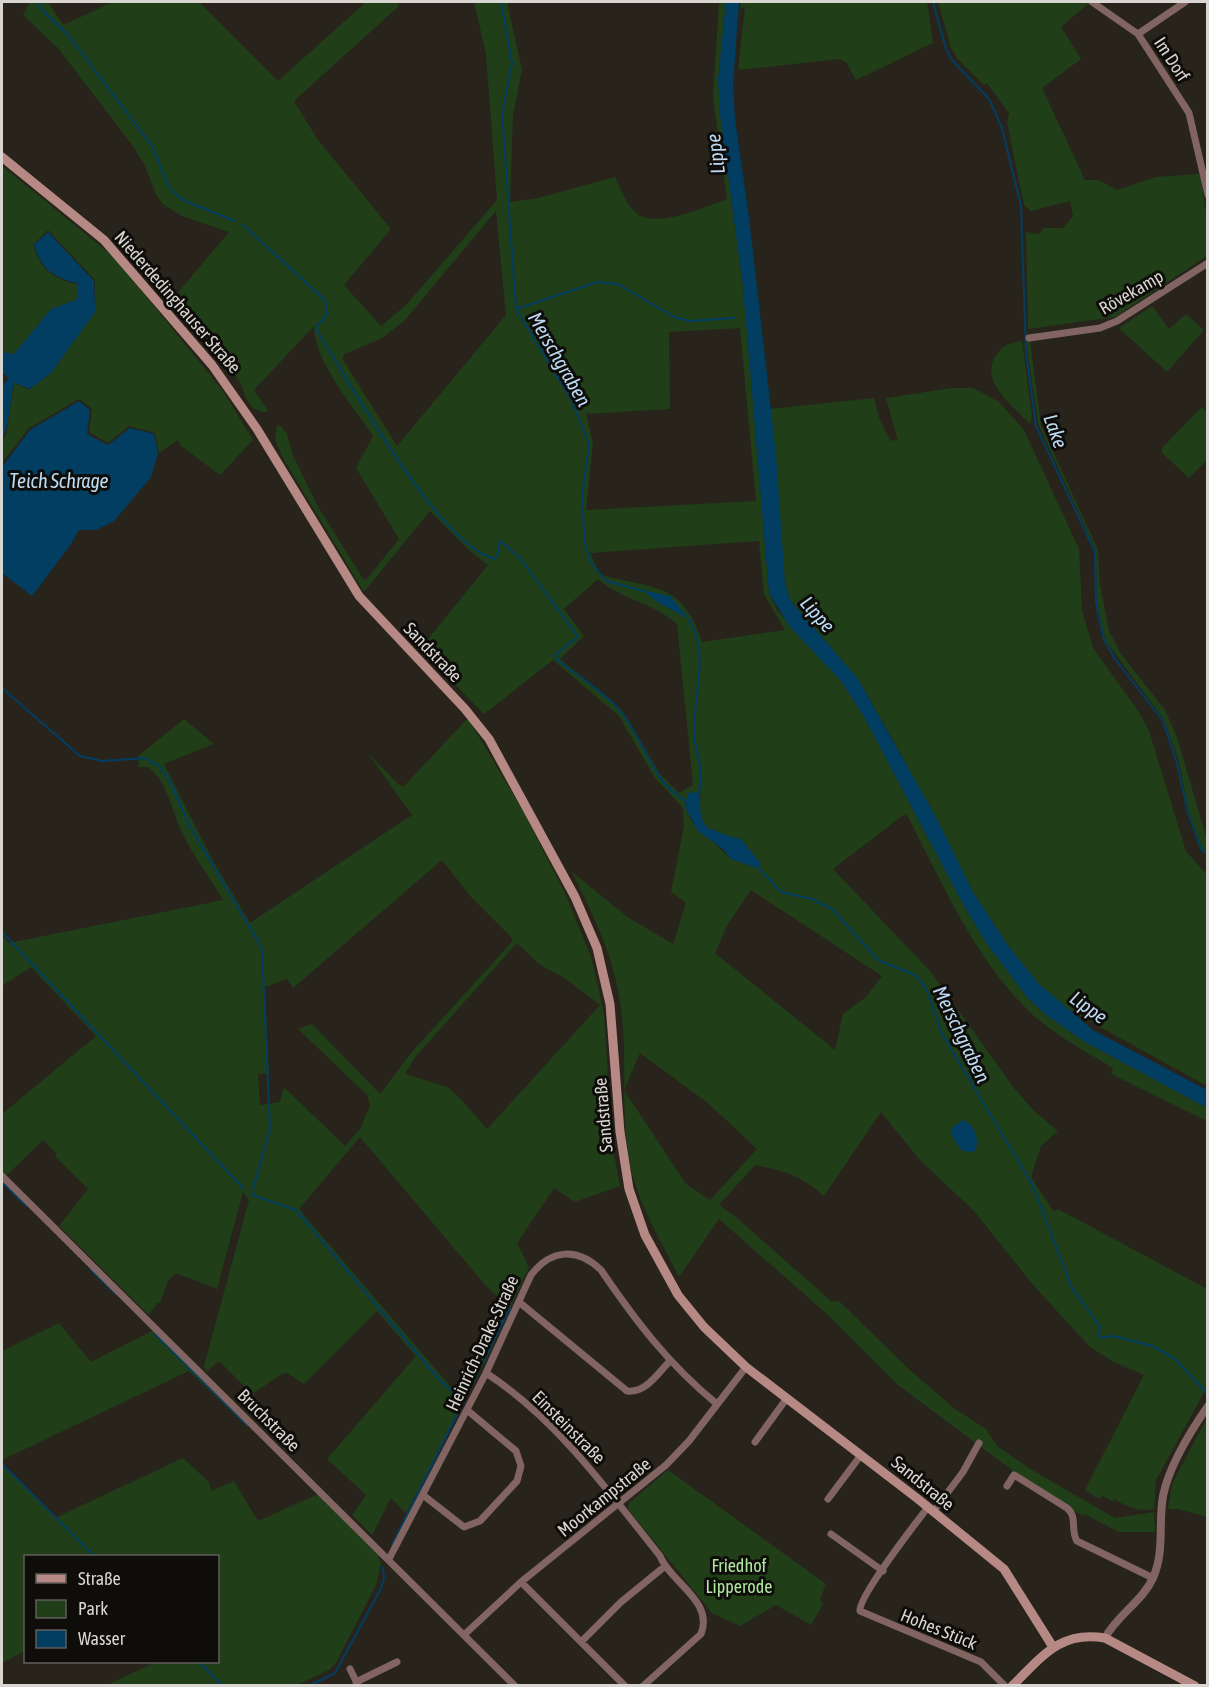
<svg xmlns="http://www.w3.org/2000/svg" width="1209" height="1687" font-family="'Asap Condensed',sans-serif">
<rect width="100%" height="100%" fill="#28241c"/>
<path fill="#203e17" fill-rule="evenodd" d="M30,2h18l15,23 50,-23h86l79,79 88,-79h31l2,4 -105,95 24,39 73,89 -47,56 37,41 25,-21 91,-105 -11,-146 -12,-52h33l15,68 -9,45 -3,87 28,-4 77,-21c5,10 10,24 18,33 18,22 72,-3 94,-11l-14,-102 6,-95h7l-8,77 7,74 18,134 26,306 8,17 64,71 22,34 101,191 23,38 40,53 19,18 39,27 122,66v13l-96,-47 2,-6c-27,-16 -56,-32 -80,-53 -58,-54 -91,-133 -127,-202l-73,56 97,102 84,117 20,23 24,20 -17,15 -10,31 23,35 4,-3 149,80v98l-51,93 -2,29c-16,3 -26,-2 -40,-10l-1,3 -10,-6 -4,3 -14,-9 59,-115 -32,-14 -22,-14 -56,-61 -60,-75 -55,-52 -38,-47 -57,84c-24,-21 -38,-24 -69,-31l-36,40 16,11 97,86 7,-1 73,71 43,37 31,20 11,17 35,24 83,48 39,-6 1,20h-36l-35,-18 -1,2 -46,-27 -139,-104 -70,-70 -109,-96 -40,58c-14,-28 -34,-62 -43,-91 -19,-57 -7,-119 -15,-177 -6,-51 -27,-92 -49,-137l57,46 44,26 13,-41 -15,-11 13,-66 -1,-18 -28,-30 -36,-62 -66,-56 -69,54 -64,-65 68,-84 -19,-15 -39,-39 -66,81 -81,-134 -8,-19 2,-13 3,-1 7,9 5,19 25,52 46,74 3,1 33,-41 -43,-71 17,-32c-20,-30 -59,-75 -59,-110l-60,64 13,19v3c-21,1 -22,-22 -30,-35l-67,-75 59,-70 -47,-16 -19,-12 -6,-8 -13,-32 -12,-19 -74,-97 -35,-33zM496,211l10,104 -109,131 -54,-86v-5l39,-17 23,-18zM740,328l16,173 -170,9 7,-67 -7,-29 84,-5 -1,-77zM759,541l5,53 21,36 -83,12c-19,-58 -45,-53 -97,-66l-6,-4 -9,-19zM598,579c24,21 56,24 79,45l16,161 -14,8 -19,-19 -38,-64 -62,-51 24,-23 -20,-27zM701,795c-2,13 -2,23 7,33 12,4 20,9 33,11l20,25 -4,4 -26,-9 -39,-37 -7,-15v-6zM751,890l131,86 -16,21 -23,17 -8,36 -120,-97 12,-27zM640,1053l69,51 48,45 -47,51 -24,-16 -62,-94z
M741,2h186l6,41 -77,37 -10,-18 -6,-3 -102,11 7,-63 -5,2z
M938,2l151,1 -28,24 20,32 -39,29 43,92h14l18,10 39,-13 44,-3 7,44v38l-92,61 -87,12 -2,-97 14,2 3,-6h20l10,-12 -3,-15 -39,10 -7,-6 -17,-83 2,-9 -22,-30 -3,2 -27,-27 -6,-10z
M2,166l112,91 109,134 30,49 -33,35 -40,-30 -2,-5 -19,13 -4,-20 -26,-7 -21,17 -19,-11 3,-24 -13,-9 -50,29 -27,35v-22l4,-6 8,-52 15,7 22,-17 44,-61v-32l-47,-50 -15,15c10,28 17,31 45,40v14l-27,10 -37,45 -12,-2z
M1152,306l17,23 17,-15 18,16 -37,42 -48,-44z
M1022,341l10,75 -2,8c-16,-17 -50,-42 -35,-67 7,-12 15,-14 27,-16z
M1026,341h4l11,84 57,125 2,35 9,46 12,23 44,56 12,27 30,103v13l-5,-5 -13,-35 -10,-51 -15,-42 -59,-80 -8,-37 -1,-52 -58,-127z
M952,388h21l26,14 25,28 55,119 3,61 11,38 46,64 10,19 37,120 21,24v211l-143,-79 -25,-23 -30,-37 -35,-53 -46,-92 -12,-16 -15,-32 -43,-75 -68,-79 -5,-16 -15,-175 104,-11 5,20 11,22 8,1 -12,-43z
M1202,407l5,6v47l-18,18 -27,-25v-5z
M468,718l56,95 41,80 26,64 13,56 8,130 8,43 -45,16 -21,-14 -37,55 12,24 -40,87 -83,159 -15,-15 -19,37 -20,-20 14,-20 -39,-36 89,-103 -39,-45 -73,73 -17,-11 -5,1 -30,20 -33,-33 -13,11 -2,-6 45,-166 -6,-8 -26,97 -41,-16 -8,8 -8,22h-3l-8,12 -90,-89 29,-37 -33,-33 2,-2 -14,-14 -38,37 -3,-4v-59l94,-78 -65,-69 -29,19v-51l7,8 214,-43c-14,-24 -32,-47 -43,-72 -9,-21 -13,-46 -32,-61h-9l-1,-11 46,-37 30,25 -50,20 49,97 37,62 162,-108 -45,-63 31,32 6,2zM442,860l29,37 42,42 -3,5 -99,109 -31,41 -68,-70 -14,5 69,66 3,10 -10,24 -15,17 -61,-59 -4,15 -20,3 -2,-31 11,-1 -4,-86 22,-8 6,9zM517,943l23,22 23,12 37,28 -113,124 -29,-33 -11,-9 -42,-13 11,-18zM360,1137l126,149 20,19 -44,92 -7,-5 -156,-183z
M59,1323l32,39 63,-32 95,95 -2,2 -58,-56 -187,89v-109z
M1207,1418v99l-29,-8h-10l4,-25z
M183,1458l26,24 2,9 23,-10 24,40 60,-27 59,58 4,12 -5,21 -40,78 -7,7 -32,15h-190l49,-23h62v-106h-192l-1,95 -23,12v-199l53,54z
M668,1470l158,114 -6,15 3,5 -12,21 -35,-20 -36,21 -28,-13 -84,-104 1,-6z"/>
<path fill="#023d62" d="M726,2h13l-6,83 2,34 14,98 27,237 9,130 5,16 68,79 79,140 37,75 35,53 30,37 54,46 114,60v18l-122,-66 -39,-27 -19,-18 -40,-53 -23,-38 -101,-191 -22,-34 -51,-54 -21,-34 -26,-306 -23,-172 -2,-36z
M48,232l46,49 1,31 -44,61 -21,16 -16,-6c-4,15 -5,46 -12,57v-54l7,-8 -7,-6v-20l12,2 37,-45 27,-10v-15c-27,-9 -34,-11 -44,-39z
M79,401l11,9 -3,24 21,11 22,-17 24,6 4,19 -7,24 -37,44 -18,9h-17l-10,17 -37,49 -30,-23v-106l28,-37z
M642,590l28,6 19,23 -30,-16z
M699,792c3,14 -2,25 9,36 12,4 20,9 33,11l20,25 -4,4 -26,-9 -7,-9 -26,-19 -13,-24 3,-14z
M963,1120c12,5 18,21 11,32l-12,-1 -9,-13 -2,-10z"/>
<g fill="none" stroke-linecap="round" stroke-linejoin="round">
<path stroke="#023d62" stroke-width="2" d="M38,2l5,9 25,24 84,111 16,39 6,8 11,8 50,20
M501,2l11,61 -10,51 14,195 56,92 17,43 -7,55 3,44 5,18 16,20 38,10
M933,2l13,47 6,11 37,39 13,29 19,78 5,147 10,73 59,126 1,51 8,37 11,19 48,62 14,42 11,50 13,36 7,6
M242,224l83,76 2,14 -10,12v5c35,54 120,212 177,228l3,-3 3,-15 20,17 56,76v4l-21,17 2,5c22,16 47,32 65,53 23,29 30,71 66,89
M516,309l81,-27 21,2 56,33 16,4 44,-3
M688,619c22,29 6,75 6,109 -1,24 12,39 5,64
M2,688l78,68 22,5 43,-3 14,8 11,15 19,44 70,118 3,8 8,177 -17,61
M757,866l24,26 31,7 20,10 46,51 37,15 11,13 16,46 90,150 40,104 29,40 -3,4 2,6 14,-2 38,10 22,12 34,36
M2,932l241,256
M2,1182l24,24
M252,1192v3l44,15 142,168 26,25
M91,1270l25,24
M154,1333l93,92
M2,1464l92,92
M392,1545l118,-237
M199,1662l24,24
M309,1686l26,-13 45,-83 4,-11 -1,-12"/>
<path stroke="#826462" stroke-width="7" d="M1092,2l46,32 51,79 19,82
M1138,34l47,-32
M1029,338l71,-10 17,-7 91,-58
M2,1176l513,510
M519,1302l108,89c19,2 30,-17 42,-29
M486,1373c71,46 122,118 174,183 11,27 54,45 41,78l-58,52
M755,1442l32,-44
M1007,1486l7,-11 53,33c11,9 3,22 10,33l76,37
M423,1495l41,32 16,-6 37,-40 4,-15 -5,-15 -49,-41
M828,1499l33,-44
M928,1507c-12,16 -70,90 -68,104l121,51 24,24
M933,1512l30,-40 16,-29
M831,1534l52,37
M389,1559l97,-186 45,-98c20,-26 46,-28 70,-5 34,50 68,95 116,134
M521,1582l104,104
M465,1634l56,-52 145,-117 23,-24 57,-74
M581,1642l40,-40 43,-35
M350,1669l8,16
M356,1682l41,-20"/>
<path stroke="#826462" stroke-width="8" d="M1105,1638c12,-23 37,-36 48,-60 12,-27 5,-54 10,-82 6,-30 27,-64 45,-90"/>
<path stroke="#b78985" stroke-width="9" d="M2,157l102,83 108,125 45,64 102,167 106,113 24,30 86,158 22,51 13,56 10,128 9,57 16,46 33,60 26,32 42,40 172,132 86,70 49,78
M1012,1686c30,-29 48,-56 93,-48l90,48"/>
</g>
<g text-anchor="middle" dominant-baseline="central" stroke-width="6" stroke-linejoin="round" paint-order="stroke">
<g font-size="18" fill="#d9d6d2" stroke="#0f0d0a">
<text transform="translate(1172 59) rotate(57)">Im Dorf</text>
<text transform="translate(1131 292) rotate(-30)">Rövekamp</text>
<text transform="translate(178 302) rotate(49)">Niederdedinghauser Straße</text>
<text transform="translate(433 652) rotate(46)">Sandstraße</text>
<text transform="translate(603 1115) rotate(-95)">Sandstraße</text>
<text transform="translate(482 1343) rotate(-65)">Heinrich-Drake-Straße</text>
<text transform="translate(269 1420) rotate(45)">Bruchstraße</text>
<text transform="translate(569 1427) rotate(45)">Einsteinstraße</text>
<text transform="translate(923 1483) rotate(39)">Sandstraße</text>
<text transform="translate(604 1497) rotate(-39)">Moorkampstraße</text>
<text transform="translate(939 1629) rotate(22)">Hohes Stück</text>
</g>
<g font-size="18" fill="#aee79e" stroke="#0f0d0a">
<text x="739" y="1565">Friedhof<tspan x="739" dy="21">Lipperode</tspan></text>
</g>
<g font-size="20" font-style="italic" fill="#bddaf3" stroke="#0f0d0a">
<text transform="translate(715 154) rotate(-97)">Lippe</text>
<text transform="translate(560 359) rotate(60)">Merschgraben</text>
<text transform="translate(1056 431) rotate(70)">Lake</text>
<text x="59" y="480">Teich Schrage</text>
<text transform="translate(818 614) rotate(49)">Lippe</text>
<text transform="translate(1089 1007) rotate(36)">Lippe</text>
<text transform="translate(962 1034) rotate(64)">Merschgraben</text>
</g>
</g>
<rect width="1209" height="1687" fill="none" stroke="#d9d6d2" stroke-width="6"/>
<rect x="24" y="1555" width="195" height="108" fill="#0f0d0a" stroke="#605d5a" stroke-width="1.5"/>
<rect x="36" y="1574" width="30" height="9" fill="#b78985" stroke="#605d5a" stroke-width="1.5"/>
<text x="78" y="1585" font-size="18" fill="#d9d6d2">Straße</text>
<rect x="36" y="1600" width="30" height="18" fill="#203e17" stroke="#605d5a" stroke-width="1.5"/>
<text x="78" y="1615" font-size="18" fill="#d9d6d2">Park</text>
<rect x="36" y="1630" width="30" height="18" fill="#023d62" stroke="#605d5a" stroke-width="1.5"/>
<text x="78" y="1645" font-size="18" fill="#d9d6d2">Wasser</text>
</svg>
